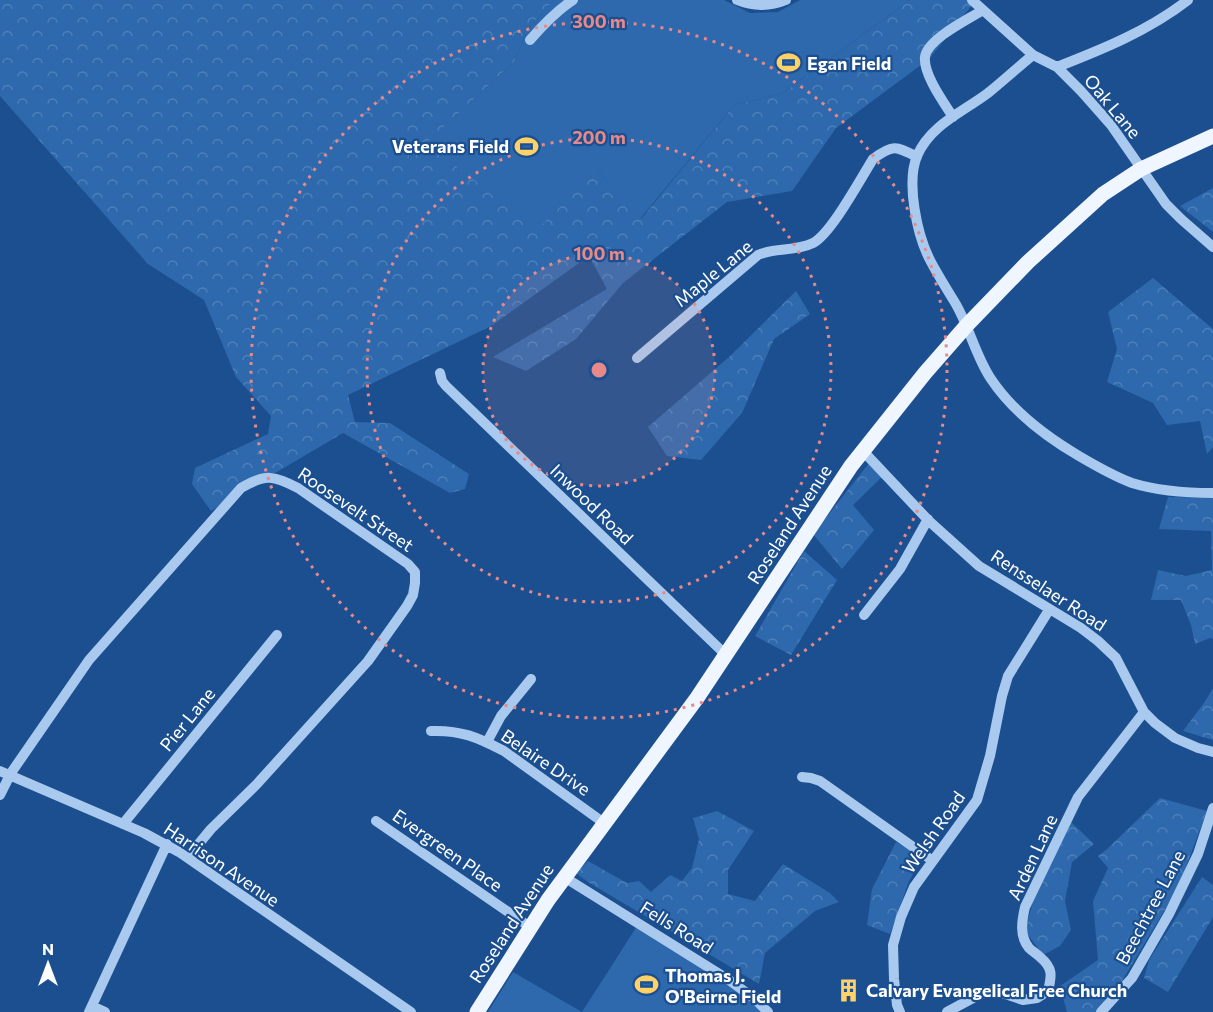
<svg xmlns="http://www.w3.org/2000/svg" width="1213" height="1012" font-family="Commissioner,sans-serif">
<defs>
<pattern id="forest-crowns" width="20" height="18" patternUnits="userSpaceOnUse" patternTransform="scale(1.5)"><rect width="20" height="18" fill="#2e69ad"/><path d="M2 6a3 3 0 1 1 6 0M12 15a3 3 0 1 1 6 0" fill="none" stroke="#4d80b9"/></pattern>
</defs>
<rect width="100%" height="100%" fill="#1b4f8f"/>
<path fill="url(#forest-crowns)" d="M0,0h554l-26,29 -14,33 -87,81 170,26 44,50 93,-114 49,-12 127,-93h66l-47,59 -93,69 -44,63 -65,11 -104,81 -47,56 -50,32 -33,-14 114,-68 -18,-33 -98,70 -143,69 7,27 35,1 79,51 -4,15 -15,4 -107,-60 -132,78 -19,-27 3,-16 73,-34 3,-18 -35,-39 -32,-77 -56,-36 -148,-168z
M1213,188v44l-33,-26z
M1153,278l60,51v118l-6,7 -7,-33 -33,4 -14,-22 -46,-21 10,-33 -9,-37z
M796,291l14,23 -36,25 -32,74 -41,47 -34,-4 -19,-29 81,-70z
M870,462l13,14 -30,29 21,25 -32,39 -29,-35z
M1168,497l45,1v141l-3,-1 -15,6 -4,-19 -10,-25h-30l7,-30 28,6 26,-6 -1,-39 -52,-2z
M804,551l33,29 -46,75 -36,-19z
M1213,688v52l-30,-9 21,-28z
M1160,798l47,13 -29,77 -74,123 1,1h-38l-7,-26 38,-26 -5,-59 15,-33 -10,-12 8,-6z
M717,811l37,20 -26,39v24l27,7 28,-37 47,29 9,9 -24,9 -50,42 -6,31 -171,-102 -12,-9 12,-12 39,22 12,-2 12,11 19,-17 12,6 10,-13 7,-29 -6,-21z
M1071,822l23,22 -22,18 -7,39 6,29 -11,16 -17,9 -18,-24 11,-41z
M896,842l26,16 -13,23 -19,53 -23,-9 5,-36z
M1202,877l11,8v32l-45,75 -24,-14 5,-18z"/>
<path fill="#2e69ad" d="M554,0h170l26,13 28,-1 22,-12h110l-127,93 -49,12 -94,114 -43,-50 -59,60 -112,-86 88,-81 14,-33z
M637,926l92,56 34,30h-181z
M513,972l69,40h-94z"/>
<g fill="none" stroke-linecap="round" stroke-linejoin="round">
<path stroke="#a9c9ee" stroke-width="10" d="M737,0c17,7 32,7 49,0
M972,0l61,55 24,12 24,24 30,34 55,79 15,15 32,28
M530,40c13,-15 26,-29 43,-40
M1033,55c-15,12 -30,26 -45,38 -25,19 -58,32 -71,63 -11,27 0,80 14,106 7,13 15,26 23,39 15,24 21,54 37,78 22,33 54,57 88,77 17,10 34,20 53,27 26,8 54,10 81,10
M1057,67c46,-18 91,-36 131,-67
M953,117c-9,-14 -30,-43 -28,-60 2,-18 44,-38 58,-47
M637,358l121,-103c17,-8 37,-3 55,-12 18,-9 48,-65 60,-84 20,-15 23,-13 44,-2
M440,373l2,8 4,5 280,269
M863,451l66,70 50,45 102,62 17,13 18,17 28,54 11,11 20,15 23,10 15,4
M864,615l36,-46 28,-50
M431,731c30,-1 46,6 73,20l100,72
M487,742l14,-26 30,-37
M0,771l144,62 35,19 232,160
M802,777l9,1 9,3 113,80
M0,795l11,-22 78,-113 152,-172c25,-15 33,-12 57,0l110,76 7,8v11l-2,12 -6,11 -39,55 -111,123 -46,45 -19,23 -2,7
M376,821l154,106
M123,824l154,-189
M564,877l165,103 26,19 13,13
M92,1006l13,6
M89,1012l78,-168
M900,1012l-3,-7 -3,-26 -1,-34 8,-28 13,-30 63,-87 13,-44 12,-60 6,-20 41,-66
M947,1012l39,-21 13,1 24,8 14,-2 11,-7c4,-16 5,-23 -8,-34 -3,-3 -8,-6 -11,-9 -10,-12 -7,-28 -4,-41l53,-110 66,-85
M1101,1012l31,-34 37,-64 29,-60 15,-46"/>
<path stroke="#f0f6ff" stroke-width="15" d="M477,1012l71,-112 149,-202 154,-232 74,-93 42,-48 61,-63 75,-68 38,-25 72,-33"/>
</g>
<circle cx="599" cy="370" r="116" fill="#e88989" fill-opacity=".12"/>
<g fill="none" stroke="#e88989" stroke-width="3" stroke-dasharray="3 6">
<circle cx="599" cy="370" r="116"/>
<circle cx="599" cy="370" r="232"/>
<circle cx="599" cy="370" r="348"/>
</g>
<defs>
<symbol id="stadium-bare" viewBox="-9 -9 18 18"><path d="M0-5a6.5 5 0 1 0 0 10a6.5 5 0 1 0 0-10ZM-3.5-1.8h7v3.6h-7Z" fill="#ffd166" stroke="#1b4f8f" stroke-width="2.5" paint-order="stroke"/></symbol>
<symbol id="building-bare" viewBox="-9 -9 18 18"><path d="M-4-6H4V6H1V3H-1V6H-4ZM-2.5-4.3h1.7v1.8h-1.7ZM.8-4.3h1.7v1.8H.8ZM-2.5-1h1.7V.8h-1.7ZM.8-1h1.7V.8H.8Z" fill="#ffd166" stroke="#1b4f8f" stroke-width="2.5" paint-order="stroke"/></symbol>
</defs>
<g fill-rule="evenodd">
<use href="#stadium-bare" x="772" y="46" width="33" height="33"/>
<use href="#stadium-bare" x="510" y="130" width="33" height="33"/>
<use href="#stadium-bare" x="630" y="968" width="33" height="33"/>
<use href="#building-bare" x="832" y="974" width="33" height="33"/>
</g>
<g text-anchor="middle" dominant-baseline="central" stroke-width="4.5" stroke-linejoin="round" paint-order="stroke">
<g font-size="18" font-weight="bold" fill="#fff" stroke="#1b4f8f" text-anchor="start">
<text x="807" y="63">Egan Field</text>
<text x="509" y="146" text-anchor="end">Veterans Field</text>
<text x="665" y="975">Thomas J.<tspan x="665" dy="21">O'Beirne Field</tspan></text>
<text x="866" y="990">Calvary Evangelical Free Church</text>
</g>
<g font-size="18" fill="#fff" stroke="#1b4f8f">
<text transform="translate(1113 106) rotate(50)">Oak Lane</text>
<text transform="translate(713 273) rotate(-39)">Maple Lane</text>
<text transform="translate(592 504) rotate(44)">Inwood Road</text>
<text transform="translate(356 509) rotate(34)">Roosevelt Street</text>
<text transform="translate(789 524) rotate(-57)">Roseland Avenue</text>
<text transform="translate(1049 590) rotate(33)">Rensselaer Road</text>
<text transform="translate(187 719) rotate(-51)">Pier Lane</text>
<text transform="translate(546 762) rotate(34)">Belaire Drive</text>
<text transform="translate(933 832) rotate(-55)">Welsh Road</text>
<text transform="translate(448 850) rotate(35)">Evergreen Place</text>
<text transform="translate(1032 857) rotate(-65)">Arden Lane</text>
<text transform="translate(222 864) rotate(34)">Harrison Avenue</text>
<text transform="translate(1150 907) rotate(-62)">Beechtree Lane</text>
<text transform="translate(511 923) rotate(-57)">Roseland Avenue</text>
<text transform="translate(677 927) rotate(32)">Fells Road</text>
</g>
</g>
<circle cx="599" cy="370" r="9" fill="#e88989" stroke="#1b4f8f" stroke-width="3"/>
<g font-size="18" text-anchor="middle" font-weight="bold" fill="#e88989" stroke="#1b4f8f" stroke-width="4.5" stroke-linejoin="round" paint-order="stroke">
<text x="599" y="28">300 m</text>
<text x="599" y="144">200 m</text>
<text x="599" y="260">100 m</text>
</g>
<g transform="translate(48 964)" stroke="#1b4f8f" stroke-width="4.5" paint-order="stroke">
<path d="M0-4.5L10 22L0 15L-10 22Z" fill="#ffffff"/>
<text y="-9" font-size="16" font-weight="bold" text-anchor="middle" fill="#ffffff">N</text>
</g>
</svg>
